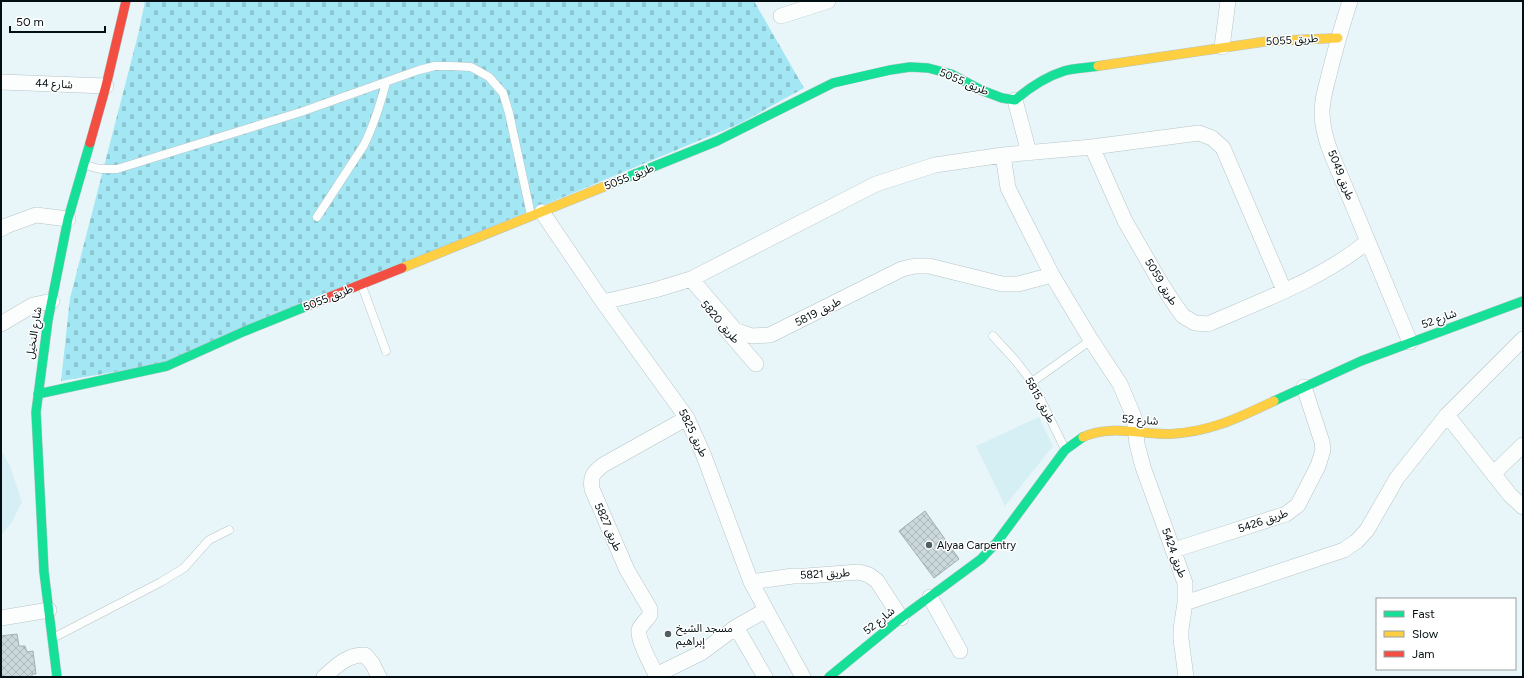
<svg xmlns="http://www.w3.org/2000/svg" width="1524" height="678" font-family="Figtree,'Noto Sans Arabic',sans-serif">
<defs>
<pattern id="cemetery-stones" width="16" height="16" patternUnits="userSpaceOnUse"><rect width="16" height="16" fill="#a3e7f4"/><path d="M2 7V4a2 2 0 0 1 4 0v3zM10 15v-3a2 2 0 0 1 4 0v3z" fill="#8bc5d0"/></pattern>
<pattern id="building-cross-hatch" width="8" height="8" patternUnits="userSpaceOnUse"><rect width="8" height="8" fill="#cad8db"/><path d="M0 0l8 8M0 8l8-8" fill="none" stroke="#acb8bb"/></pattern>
</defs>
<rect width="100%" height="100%" fill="#e8f6f9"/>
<path fill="#d5eff5" d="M1039,417l14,29 -48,60 -29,-60z
M1,450l9,16 12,36 -10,20 -11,13z"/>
<path fill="url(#cemetery-stones)" d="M145,1h609l50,87 -65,36 -578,240 -100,17 9,-83 69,-267z"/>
<path fill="url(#building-cross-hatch)" stroke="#a1aeb2" d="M925,511l34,48 -25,19 -35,-47z
M17,634l2,12h6l2,6 6,-1 3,23h-4v3h-31v-41z"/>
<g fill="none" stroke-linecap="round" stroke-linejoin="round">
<defs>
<path id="lane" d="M85,165l15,4h17l184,-57 118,-42 16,-4h15l21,1 18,10 14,16 6,20 22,102
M317,217l47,-72c10,-20 16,-40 22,-62
M362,286l24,65
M993,336l22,24 17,22 33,67
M1032,382l59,-42
M53,638l108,-56 23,-14 25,-28 20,-10"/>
<path id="street" d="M1350,1c-8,25 -15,49 -21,74 -3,12 -7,24 -7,37 0,15 4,28 9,41l79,189
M781,16l47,-15
M1222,47l6,-46
M1,82l105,4
M1015,100l14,53
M1092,147l33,74 34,59 16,25 8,11 12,7 13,1c53,-23 116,-46 160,-83
M1003,155l5,33 11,22 33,65 39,65 29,44 14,33 3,27 6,23 42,116v20l-4,26v10l5,38
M542,212l61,90 84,116 17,38 47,126 52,95
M1,229l5,-3 30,-11 32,4
M691,279l185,-95 59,-19 68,-10 89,-8 107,-14 13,5 11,10 61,142
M603,302l52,-12 36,-11 44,51 17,6 18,-1 132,-66 13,-3h14l73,18h16l34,-9
M1,324l32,-19 19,-4
M724,327l32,37
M1447,415l63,80 13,12
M1494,473l29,-28
M1174,550l112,-36 12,-9 20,-39 5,-16 -1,-8 -18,-55
M751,582l42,-6h13l53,-4 10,3 8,6 24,37
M930,597l30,54
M1185,603l159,-53 13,-9 10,-11 30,-52 50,-63 76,-76
M1,618l48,-8
M736,627l29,50
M656,675l45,-22 35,-26 30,-17
M324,677c12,-11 24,-23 41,-22l7,8 7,14
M657,677c-4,-9 -20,-38 -18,-47 2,-6 8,-10 11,-15v-6l-23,-39 -35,-81c-2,-13 1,-16 11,-24l84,-47"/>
<path id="fast" d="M613,183l104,-42 116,-58 57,-13 20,-3 18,1 23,6 30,16 21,8 13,2c14,-12 30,-23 49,-29 10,-3 23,-3 34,-5
M38,394l129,-28 78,-35 67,-27
M1274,401l87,-40 162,-60
M57,677l-13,-105 -8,-160 12,-92 20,-101 22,-76
M829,677l72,-59 80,-59 16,-17 68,-92 18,-13"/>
<path id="slow" d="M1098,66l171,-25 69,-3
M402,268l211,-85
M1083,437c28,-13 58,-2 87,-3 40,-2 68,-16 104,-33"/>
<path id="jam" d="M90,143l16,-57 20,-85
M312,304l90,-36"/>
</defs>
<use href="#lane" stroke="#b6c4c7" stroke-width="9"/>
<use href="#street" stroke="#b6c4c7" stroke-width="16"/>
<use href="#fast" stroke="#b6c4c7" stroke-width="10"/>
<use href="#slow" stroke="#b6c4c7" stroke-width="10"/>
<use href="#jam" stroke="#b6c4c7" stroke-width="10"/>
<use href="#lane" stroke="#fcfefe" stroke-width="8"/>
<use href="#street" stroke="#fcfefe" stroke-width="15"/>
<use href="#fast" stroke="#16e098" stroke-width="9"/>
<use href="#slow" stroke="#ffcf43" stroke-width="9"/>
<use href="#jam" stroke="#f24e42" stroke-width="9"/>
</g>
<g fill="#525f62" stroke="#fff" stroke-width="1.5">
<circle cx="929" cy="545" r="4"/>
<circle cx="668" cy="634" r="4"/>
</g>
<g text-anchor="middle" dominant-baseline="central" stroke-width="3" stroke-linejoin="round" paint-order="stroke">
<g font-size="11" fill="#020e11" stroke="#fff">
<text transform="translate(1292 40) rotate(-4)">طريق 5055</text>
<text transform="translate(964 82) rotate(23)">طريق 5055</text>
<text transform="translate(54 84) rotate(3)">شارع 44</text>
<text transform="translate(1341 175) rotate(68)">طريق 5049</text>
<text transform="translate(629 177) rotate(-22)">طريق 5055</text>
<text transform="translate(1161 282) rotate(59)">طريق 5059</text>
<text transform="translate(328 298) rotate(-22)">طريق 5055</text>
<text transform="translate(818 312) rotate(-27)">طريق 5819</text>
<text transform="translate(1439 319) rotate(-20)">شارع 52</text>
<text transform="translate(720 322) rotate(49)">طريق 5820</text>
<text transform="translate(34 333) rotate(-81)">شارع النخيل</text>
<text transform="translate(1040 400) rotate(61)">طريق 5815</text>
<text transform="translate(1140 420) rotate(4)">شارع 52</text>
<text transform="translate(693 433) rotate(64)">طريق 5825</text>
<text transform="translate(1263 521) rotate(-19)">طريق 5426</text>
<text transform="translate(608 527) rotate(66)">طريق 5827</text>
<text transform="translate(1174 553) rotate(70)">طريق 5424</text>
<text transform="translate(825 574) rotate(-3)">طريق 5821</text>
<text transform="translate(879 621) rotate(-39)">شارع 52</text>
</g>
<g font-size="11" fill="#020e11" stroke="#fff" text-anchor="start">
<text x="937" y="545">Alyaa Carpentry</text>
<text x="676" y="628">مسجد الشيخ<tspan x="676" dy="13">إبراهيم</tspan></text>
</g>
</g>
<rect width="1524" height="678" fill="none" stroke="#020e11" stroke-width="4"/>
<rect x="1376" y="598" width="140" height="72" fill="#ffffff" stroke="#9a9fa0"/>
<rect x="1384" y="611" width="20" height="6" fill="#16e098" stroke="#9a9fa0"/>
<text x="1412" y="618" font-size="12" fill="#020e11">Fast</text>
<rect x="1384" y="631" width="20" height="6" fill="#ffcf43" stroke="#9a9fa0"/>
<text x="1412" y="638" font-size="12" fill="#020e11">Slow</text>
<rect x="1384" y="651" width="20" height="6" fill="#f24e42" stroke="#9a9fa0"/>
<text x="1412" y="658" font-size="12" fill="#020e11">Jam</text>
<path d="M10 26v6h95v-6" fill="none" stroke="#020e11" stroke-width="2"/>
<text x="16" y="26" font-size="12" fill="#020e11" stroke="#ffffff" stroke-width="3" paint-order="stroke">50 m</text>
</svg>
